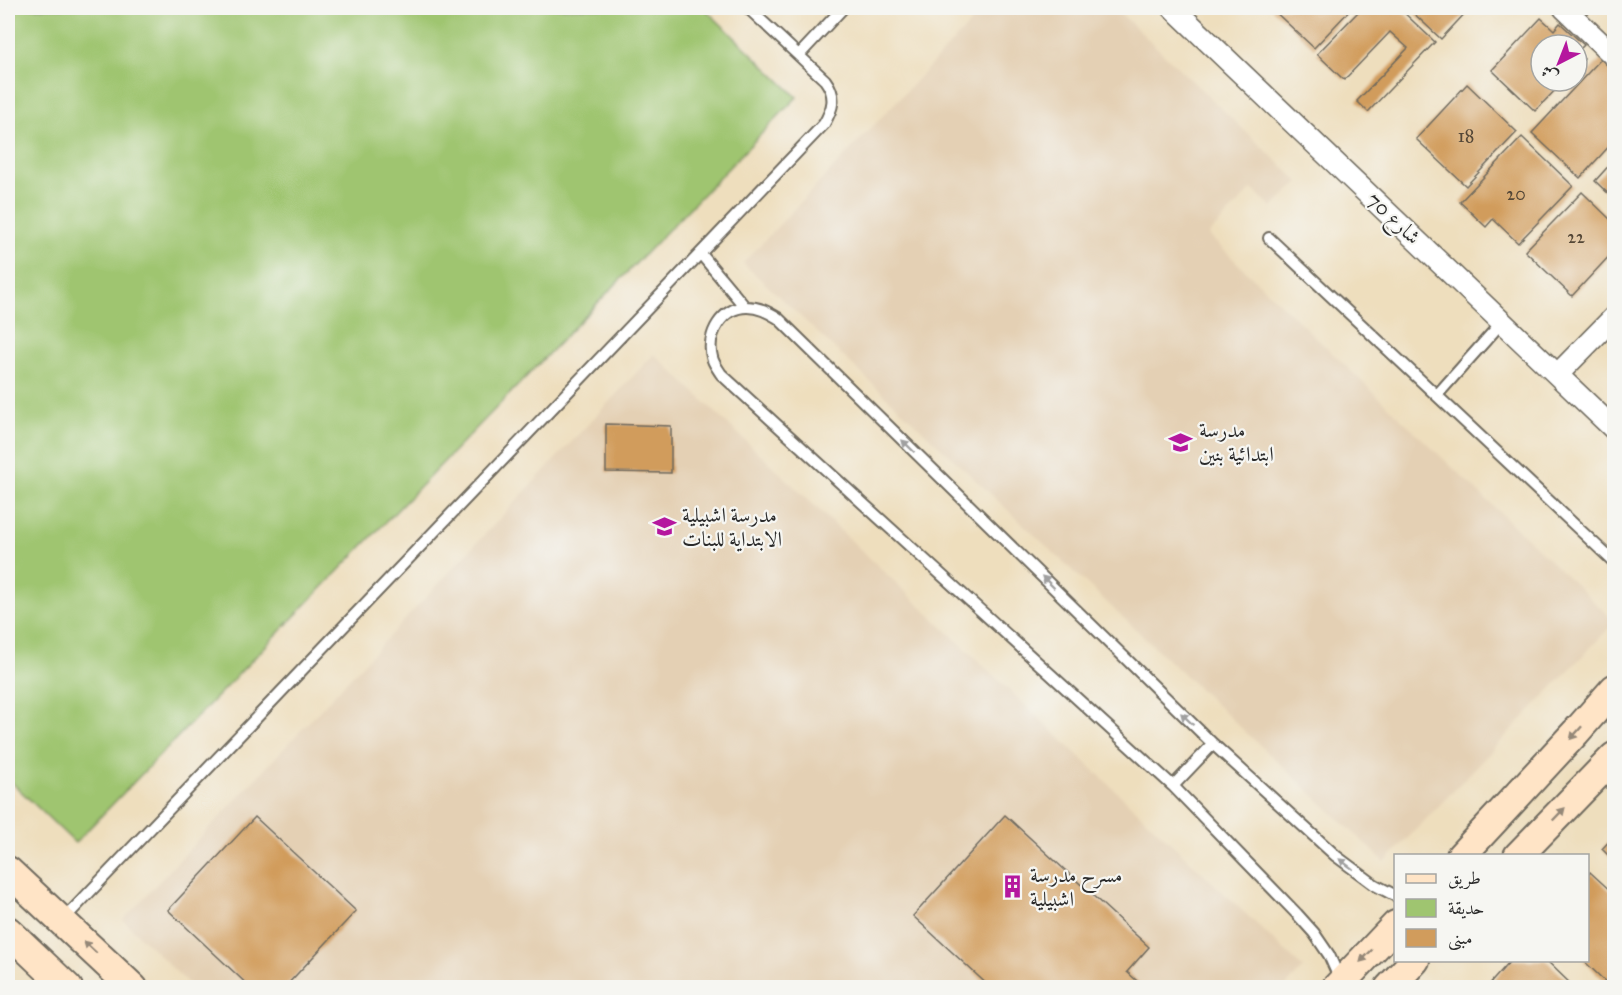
<svg xmlns="http://www.w3.org/2000/svg" width="1622" height="995" font-family="'IM FELL Great Primer',Amiri,serif">
<rect width="100%" height="100%" fill="#f6f6f2"/>
<filter id="ink" filterUnits="userSpaceOnUse"><feTurbulence type="fractalNoise" baseFrequency=".0167" numOctaves="2"/><feDisplacementMap in="SourceGraphic" scale="12" xChannelSelector="R" yChannelSelector="G"/><feConvolveMatrix kernelMatrix="1 2 1 2 8 2 1 2 1" color-interpolation-filters="sRGB"/></filter>
<filter id="wash" filterUnits="userSpaceOnUse"><feTurbulence type="fractalNoise" baseFrequency=".008" numOctaves="4" result="noise"/><feDisplacementMap in="SourceGraphic" scale="24" xChannelSelector="R" yChannelSelector="G"/><feGaussianBlur stdDeviation="1.35" result="paint"/><feColorMatrix in="noise" values="0 0 0 0 0 0 0 0 0 0 0 0 0 0 0 0 0 1.4 0 .05"/><feComposite in="paint" operator="in"/></filter>
<g filter="url(#wash)">
<rect width="100%" height="100%" fill="#eedebd"/>
<path fill="#e4d0b4" d="M985,8h130l184,174 -27,25 -20,-18 -44,46 406,386v2l-229,239 -642,-599z
M654,354l649,614 -19,20h-1091l-70,-68z"/>
<path fill="#9fc570" stroke="#65784e" stroke-width="1.5" d="M13,8h691l93,89 -722,746 -67,-64v-765z"/>
<g id="blocks">
<path fill="#d19c5c" d="M1271,8h81l-38,40z
M1362,8h37l36,34 -67,70 -11,-11 51,-53 -18,-16 -46,48 -27,-26z
M1408,8h62l-29,31z
M1541,18l13,12 6,-7 24,22 -7,7 7,7 -7,8v-22h-36v36h23l-29,30 -43,-41z
M1601,59l13,13v69l-34,37 -48,-45z
M1467,84l50,48 -51,54 -50,-47z
M1522,137l51,49 -55,57 -25,-24 -7,8 -26,-25z
M1614,160v39l-19,-18z
M1582,192l32,31v28l-42,45 -47,-45z
M606,424l65,2v47l-65,-1z
M1005,815l144,132 -22,25 18,16h-154l-78,-72z
M255,817l101,94 -72,77h-33l-83,-78z
M1614,836v25l-12,-12z
M1590,872l24,22v94h-2l-29,-28h5v-85z
M1511,960h35l29,28h-89z"/>
</g>
</g>
<g filter="url(#ink)">
<use href="#blocks" fill-opacity="0" stroke="#6f6a5e" stroke-width="1.5"/>
<g fill="none" stroke-linecap="round" stroke-linejoin="round">
<defs>
<path id="lane" d="M799,55l44,-47
M1269,238l345,324
M701,254l44,53
M1437,395l65,-73
M1173,786l40,-42
M62,921l762,-797c9,-16 13,-28 1,-44l-77,-72
M1341,982l-12,-27 -15,-22 -17,-19 -124,-128 -452,-412c-3,-5 -8,-11 -9,-17 -6,-22 10,-50 35,-50 12,0 21,5 31,11l435,426 123,112 39,29 21,11"/>
<path id="street" d="M1173,8l441,421
M1564,8l50,48
M1558,374l56,-57"/>
<path id="secondary" d="M1461,856l115,-124 38,-43
M1518,856l96,-99
M8,871l125,117
M8,931l60,57
M1336,988l60,-63
M1389,988l26,-28"/>
</defs>
<use href="#lane" stroke="#6f6a5e" stroke-width="14"/>
<use href="#street" stroke="#6f6a5e" stroke-width="24"/>
<use href="#secondary" stroke="#6f6a5e" stroke-width="32"/>
<use href="#lane" stroke="#fff" stroke-width="10"/>
<use href="#street" stroke="#fff" stroke-width="21"/>
<use href="#secondary" stroke="#ffe4c6" stroke-width="28"/>
</g>
<defs><path id="oneway-solid" d="M-6-.8H1V-3.2L6.5 0L1 3.2V.8H-6Z" transform="scale(1.5)"/></defs>
<g fill="#a0a0a0">
<use href="#oneway-solid" transform="translate(908 446) rotate(-136)"/>
<use href="#oneway-solid" transform="translate(1048 582) rotate(-136)"/>
<use href="#oneway-solid" transform="translate(1187 719) rotate(-136)"/>
<use href="#oneway-solid" transform="translate(1346 864) rotate(-143)"/>
</g>
<g fill="#958878">
<use href="#oneway-solid" transform="translate(1576 733) rotate(132)"/>
<use href="#oneway-solid" transform="translate(1559 814) rotate(-46)"/>
<use href="#oneway-solid" transform="translate(90 947) rotate(-137)"/>
<use href="#oneway-solid" transform="translate(1366 956) rotate(134)"/>
</g>
</g>
<defs>
<symbol id="school-bare" viewBox="-9 -9 18 18"><path d="M0-5L7-2L0 1L-7-2ZM-4 1L0 2.5L4 1V4Q0 6-4 4Z" fill="#b5179e" stroke="#f6f6f2" stroke-width="2.5" paint-order="stroke"/></symbol>
<symbol id="building-bare" viewBox="-9 -9 18 18"><path d="M-4-6H4V6H1V3H-1V6H-4ZM-2.5-4.3h1.7v1.8h-1.7ZM.8-4.3h1.7v1.8H.8ZM-2.5-1h1.7V.8h-1.7ZM.8-1h1.7V.8H.8Z" fill="#b5179e" stroke="#f6f6f2" stroke-width="2.5" paint-order="stroke"/></symbol>
</defs>
<g fill-rule="evenodd">
<use href="#school-bare" x="1164" y="426" width="33" height="33"/>
<use href="#school-bare" x="648" y="510" width="33" height="33"/>
<use href="#building-bare" x="996" y="870" width="33" height="33"/>
</g>
<g text-anchor="middle" dominant-baseline="central" stroke-width="4.5" stroke-linejoin="round" paint-order="stroke">
<g font-size="18" fill="#544737">
<text x="1466" y="136">18</text>
<text x="1516" y="194">20</text>
<text x="1576" y="237">22</text>
</g>
<g font-size="21" fill="#2b2b2b" stroke="#f6f6f2">
<text transform="translate(1394 218) rotate(44)">شارع 70</text>
</g>
<g font-size="21" fill="#2b2b2b" stroke="#f6f6f2" text-anchor="start">
<text x="1199" y="430">مدرسة<tspan x="1199" dy="24">ابتدائية بنين</tspan></text>
<text x="682" y="515">مدرسة اشبيلية<tspan x="682" dy="24">الابتداية للبنات</tspan></text>
<text x="1030" y="875">مسرح مدرسة<tspan x="1030" dy="24">اشبيلية</tspan></text>
</g>
</g>
<rect width="1622" height="995" fill="none" stroke="#f6f6f2" stroke-width="30"/>
<rect x="1394" y="854" width="195" height="108" fill="#f6f6f2" stroke="#a5a5a2" stroke-width="1.5"/>
<rect x="1406" y="874" width="30" height="9" fill="#ffe4c6" stroke="#a5a5a2" stroke-width="1.5"/>
<text x="1448" y="884" font-size="18" fill="#2b2b2b">طريق</text>
<rect x="1406" y="899" width="30" height="18" fill="#9fc570" stroke="#a5a5a2" stroke-width="1.5"/>
<text x="1448" y="914" font-size="18" fill="#2b2b2b">حديقة</text>
<rect x="1406" y="929" width="30" height="18" fill="#d19c5c" stroke="#a5a5a2" stroke-width="1.5"/>
<text x="1448" y="944" font-size="18" fill="#2b2b2b">مبنى</text>
<g transform="translate(1559 63) rotate(222)"><circle r="28" fill="#f6f6f2" stroke="#a5a5a2" stroke-width="1.5"/>
<path d="M0-4.5L10 22L0 15L-10 22Z" fill="#b5179e"/>
<text y="-9" font-size="16" font-weight="bold" text-anchor="middle" fill="#2b2b2b">ش</text>
</g>
</svg>
